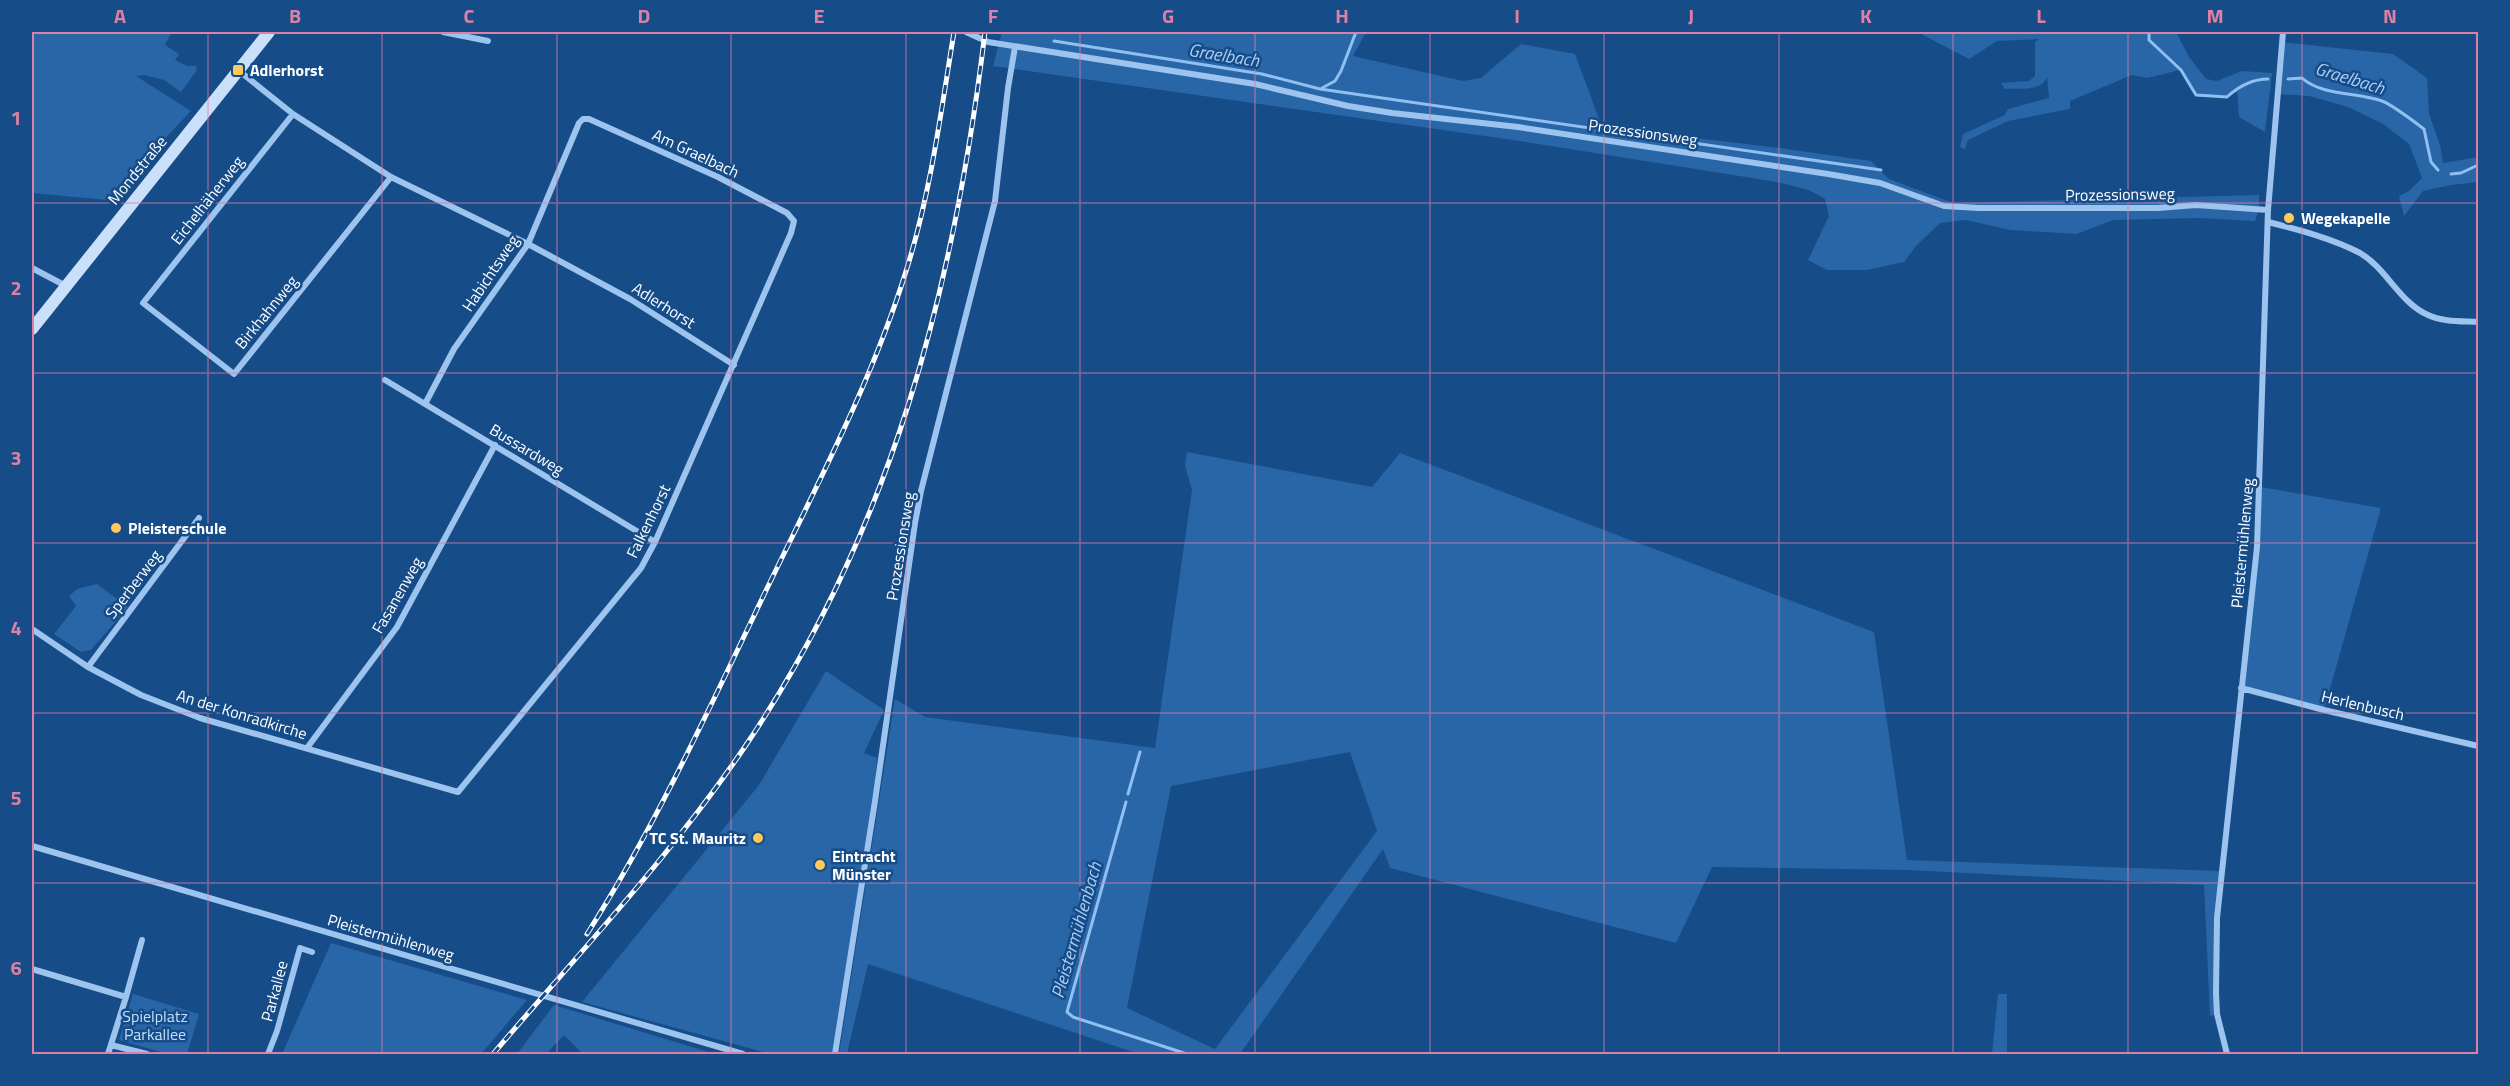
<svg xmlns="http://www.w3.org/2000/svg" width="2510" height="1086" font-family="'Titillium Web',sans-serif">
<rect width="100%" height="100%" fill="#164c88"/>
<path fill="#2866a7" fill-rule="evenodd" d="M32,32h138l1,1 -6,12 14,9 -4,6 12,6h9l1,4 -16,22 -17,-12 -20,-5 -8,1 55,35 -84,89 -75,-7z
M1002,32h364l-13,24 110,25 18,-3 40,-34 54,10 27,73 178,21 91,13 18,18 64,24 306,-8v14l-4,12 -56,-3 -86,2 -36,14 -67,-4 -44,-10 -26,3 -24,23 -12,16 -37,8h-40l-19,-10 21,-44 -4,-17 -16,-9 -32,-8 -264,-42 -520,-74z
M1922,32h254l13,25 17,22 11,2 25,-10 30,2 -7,59 -26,-15 -2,-28 -10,8 -31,-2 -16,-25 -33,8 -15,-3 -62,26v8l-62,12 -40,19 -3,9 -5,-2 3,-13 42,-19 3,-6 41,-11 -2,-21c-5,15 -28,11 -42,12l-4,-6 28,-2 6,-5v-34l4,-3 -42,2 -28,18 -46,-24z
M2282,42l111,12 34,24 2,36 11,31 3,18 35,-6v25l-27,3 -28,6 -19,25 -5,-20 10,-5 13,-13 -13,-34 -26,-20 -35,-17 -39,-11 -31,-2z
M1187,452l185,35 28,-34 474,179 33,228 314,11 -4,143 -7,2 -6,-131 -296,-15 -196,-3 -36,76 -286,-75 -7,-19 -143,205h-101l-271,-90 -21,90h-8l56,-355 30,18 230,31 37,-258 -7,-25zM1350,752l27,79 -162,218 -88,-41 44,-222z
M2261,487l120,21 -57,202 -83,-22z
M97,584l31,23 -37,43 -10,2 -27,-18 22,-28 -7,-10 8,-7z
M826,671l58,39 -20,43 13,5 -2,23 -42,273h-63l-188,-52 177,-217z
M331,943l196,57 -46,54h-199z
M133,994l66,20 -12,40h-19l-49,-14z
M1998,994h9v60h-15z
M554,1005l161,49h-132l-19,-19 -18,19h-29z"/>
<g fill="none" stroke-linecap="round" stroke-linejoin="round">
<path stroke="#8fc0f1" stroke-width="3" d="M2149,32v8l32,30 15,25 31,2c11,-10 26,-18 41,-18
M1054,41l208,33 58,15 561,81
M2288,79l14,-1c20,18 55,14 80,23 9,3 34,22 42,28l7,33 7,8
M1322,88l13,-7 6,-10 15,-39
M2451,174l10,-1 17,-8
M1128,794l12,-42
M1126,802l-59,210 6,5 114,37"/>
<path stroke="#9dc4ee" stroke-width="6" d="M443,32l45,9
M966,32l22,10 267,42 93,22 44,7 126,14 310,47 52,9 64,23 35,2h179l38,-3 72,5
M238,70l55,44 98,63 137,67 102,55 104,66
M293,114l-150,189 91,71 157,-197
M2268,222c31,8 63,16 92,31 27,16 39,49 68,62 14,7 35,6 50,7
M32,268l34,18
M385,380l270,162
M32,629l56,38 53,28 59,23 258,74 183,-224 14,-26 136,-309 3,-12 -7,-8 -69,-36 -129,-58h-6l-4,4 -51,121 -74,105 -29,55
M88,667l111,-149
M2241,688l83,22 154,36
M307,748l90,-121 98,-182
M32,846l711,208
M32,969l94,28 -18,57
M126,997l16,-57
M111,1045l36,9
M268,1054l9,-23 23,-83 12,4
M835,1054l40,-253 40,-278 6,-32 74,-290 13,-113 7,-41
M2227,1054l-10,-40 -1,-21 1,-75 40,-371 11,-337 15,-178"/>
<path stroke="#cae0fa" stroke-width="12" d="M32,329l237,-297"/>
<defs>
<path id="rail" d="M587,934c63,-99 112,-204 163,-310 55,-117 119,-232 157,-356 24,-77 34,-157 47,-236
M493,1054c85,-100 177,-197 251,-306 148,-218 210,-459 241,-716"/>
</defs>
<use href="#rail" stroke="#fff" stroke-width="5"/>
<use href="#rail" stroke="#164c88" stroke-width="3" stroke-dasharray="9" stroke-linecap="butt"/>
</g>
<path fill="none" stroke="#dd80a5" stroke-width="1.5" stroke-opacity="0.55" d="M208,32v1022M382,32v1022M557,32v1022M731,32v1022M906,32v1022M1080,32v1022M1255,32v1022M1430,32v1022M1604,32v1022M1779,32v1022M1953,32v1022M2128,32v1022M2302,32v1022M32,203h2446M32,373h2446M32,543h2446M32,713h2446M32,883h2446"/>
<g fill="#ffca5a" stroke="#164c88" stroke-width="2">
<rect x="232" y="64" width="12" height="12" rx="3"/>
<circle cx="2289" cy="218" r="6"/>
<circle cx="116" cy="528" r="6"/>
<circle cx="758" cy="838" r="6"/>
<circle cx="820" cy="865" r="6"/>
</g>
<g text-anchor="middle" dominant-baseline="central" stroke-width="5" stroke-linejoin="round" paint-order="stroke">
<g font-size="16" font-weight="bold" fill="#fff" stroke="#164c88" text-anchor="start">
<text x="250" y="70">Adlerhorst</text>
<text x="2301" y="218">Wegekapelle</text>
<text x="128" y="528">Pleisterschule</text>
<text x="746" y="838" text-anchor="end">TC St. Mauritz</text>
<text x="832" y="856">Eintracht<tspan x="832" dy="18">Münster</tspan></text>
</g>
<g font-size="16" fill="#fff" stroke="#164c88">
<text transform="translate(1643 132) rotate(8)">Prozessionsweg</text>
<text transform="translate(696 153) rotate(25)">Am Graelbach</text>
<text transform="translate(137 170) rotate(-51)">Mondstraße</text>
<text transform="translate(2120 194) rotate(-1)">Prozessionsweg</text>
<text transform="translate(207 200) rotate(-52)">Eichelhäherweg</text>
<text transform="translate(490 273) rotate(-56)">Habichtsweg</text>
<text transform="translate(664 305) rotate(32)">Adlerhorst</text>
<text transform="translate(266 312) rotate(-51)">Birkhahnweg</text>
<text transform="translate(527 449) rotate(31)">Bussardweg</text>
<text transform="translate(648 521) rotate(-64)">Falkenhorst</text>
<text transform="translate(2242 543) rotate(-85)">Pleistermühlenweg</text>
<text transform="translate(900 546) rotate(-81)">Prozessionsweg</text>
<text transform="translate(133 584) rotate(-53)">Sperberweg</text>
<text transform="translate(397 595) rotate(-60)">Fasanenweg</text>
<text transform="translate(2363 705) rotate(13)">Herlenbusch</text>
<text transform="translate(242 714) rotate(17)">An der Konradkirche</text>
<text transform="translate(391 937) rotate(16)">Pleistermühlenweg</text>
<text transform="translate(274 991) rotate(-75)">Parkallee</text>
</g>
<g font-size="16" fill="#c3defb" stroke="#164c88">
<text x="155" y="1016">Spielplatz<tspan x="155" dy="18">Parkallee</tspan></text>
</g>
<g font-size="18" font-style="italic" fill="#a8cef6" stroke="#164c88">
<text transform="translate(1224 55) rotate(9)">Graelbach</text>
<text transform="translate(2350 78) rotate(17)">Graelbach</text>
<text transform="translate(1076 930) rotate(-74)">Pleistermühlenbach</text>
</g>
</g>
<rect width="2510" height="1086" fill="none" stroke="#164c88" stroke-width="66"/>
<rect x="33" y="33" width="2444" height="1020" fill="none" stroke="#dd80a5" stroke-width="2"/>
<g font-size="20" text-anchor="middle" font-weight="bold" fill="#dd80a5">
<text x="120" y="23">A</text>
<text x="295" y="23">B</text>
<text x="469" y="23">C</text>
<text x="644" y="23">D</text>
<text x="819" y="23">E</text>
<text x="993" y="23">F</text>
<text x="1168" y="23">G</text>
<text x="1342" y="23">H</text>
<text x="1517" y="23">I</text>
<text x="1691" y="23">J</text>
<text x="1866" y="23">K</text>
<text x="2041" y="23">L</text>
<text x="2215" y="23">M</text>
<text x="2390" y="23">N</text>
<text x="16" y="125">1</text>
<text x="16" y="295">2</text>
<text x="16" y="465">3</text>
<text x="16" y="635">4</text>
<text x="16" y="805">5</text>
<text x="16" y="975">6</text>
</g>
</svg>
